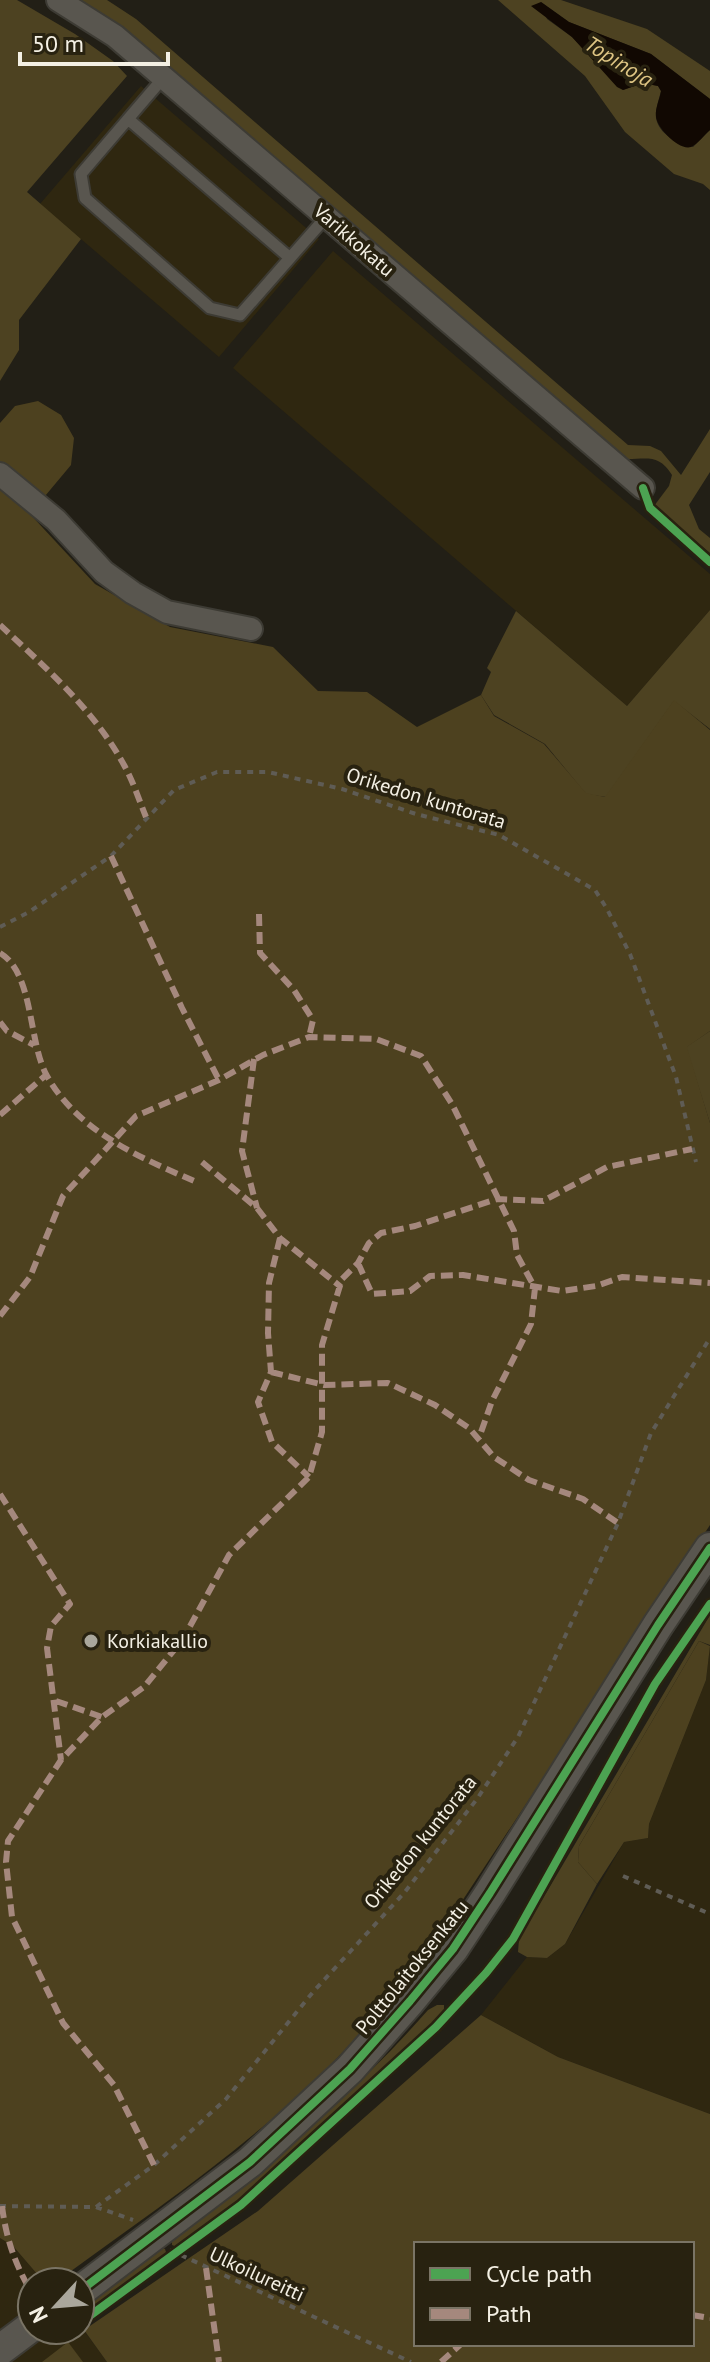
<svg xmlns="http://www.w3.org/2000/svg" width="710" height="2362" font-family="'PT Sans',sans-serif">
<rect width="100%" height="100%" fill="#221f16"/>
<path fill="#2f2710" d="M141,86l178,153 -100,118 -179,-153z
M333,251l377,323v36l-83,96 -394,-338z
M710,1645v469l-152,-57 -77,-42 46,-58 20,1 18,-14 59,-102 24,-4 1,-14 57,-144z
M0,2238l13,8 31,36h-12v48h48v-5l27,37h-107z"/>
<path fill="#4d4221" d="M0,0h17l58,34 38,27 14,15 -100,116 54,47 -62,81v30l-19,31z
M79,0h28l29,19 492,426 22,1 11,5 20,24 29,-46v43l-21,33 10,24 11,9v15l-56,-47 15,-20 3,-11c-13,-21 -24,-16 -45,-16l-487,-415 -33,-27z
M498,0h63l86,29 63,42v28l-59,-45 -82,-32 -28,-20 6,17 25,18 51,53 20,-7 15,3 3,5c-2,8 -6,19 -5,27 3,17 23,26 37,29l17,-17v60l-7,-6 -29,-10 -49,-42 -40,-56z
M710,610v119l-36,-28 -68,96 -20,-3 -41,-50 -51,-29 -13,-20 10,-23 -4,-4 29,-57 111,95z
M710,1031v92l-24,-76z
M710,1615v30l-11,-4 -120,205 -1,16 19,22 -32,60 -18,14 -20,-1 -9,-5 1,-13z
M437,2005h7v6l-113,112 -49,43 -105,81 -5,-2v-6c91,-70 180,-142 256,-229z
M161,2247l4,2 2,6 -87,63v-11z
M68,2342l15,20h-41z"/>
<path fill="#4d411f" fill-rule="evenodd" d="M38,401l23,14 13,23 -3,27 -41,49 65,70 75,43 103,20 45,44 49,1 50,35 64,-32 13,21 50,28 42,49 19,4 69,-97 36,30v301l-23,16 23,76v402l-267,405c-48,66 -101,129 -163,182 -71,62 -149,115 -224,170h-12l-31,-36 -13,-8v-1815l15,-17z
M699,1641l11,5 -4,34 -57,144 -1,14 -24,4 -27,42 -19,-22 1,-16z
M481,2015l77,42 152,57v248h-603l-23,-32 174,-119zM692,2244v100h-276v-100z"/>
<path fill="#110802" d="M541,2l28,20 82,32 59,45v31c-6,5 -12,14 -19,17 -12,4 -35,-20 -35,-31 -1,-8 4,-17 5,-25l-3,-5 -15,-3 -20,7 -6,-3 -45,-50 -41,-31z"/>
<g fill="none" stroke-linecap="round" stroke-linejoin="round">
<defs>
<path id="lane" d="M164,77l-36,42 162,139 37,-42
M128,119l-47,55 4,24 125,110 30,7 50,-57"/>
<path id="street" d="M58,0l57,36 528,452
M0,474l56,46 48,52 29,21 34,19 84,17"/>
<path id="secondary" d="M80,2291l170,-129 100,-93 60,-68 43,-52 37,-56 168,-268 52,-77
M0,2350l32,-24"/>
</defs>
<use href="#lane" stroke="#3d3b34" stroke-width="15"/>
<use href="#street" stroke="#3d3b34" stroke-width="26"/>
<use href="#secondary" stroke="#3d3b34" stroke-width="34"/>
<path stroke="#5f5c55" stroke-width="4" stroke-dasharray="6 6" stroke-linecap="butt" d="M0,927l29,-15 82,-56 63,-66 43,-18h51l74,17 74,25 83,21 96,55 12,19 23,45 46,123 20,85
M623,1876l87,38
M0,2206l96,1 58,-42 72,-66 87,-107 91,-99 73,-94 41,-62 100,-214 33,-90 59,-95
M96,2207l37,13
M170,2250l241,112"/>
<use href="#lane" stroke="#59564f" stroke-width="11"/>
<use href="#street" stroke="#59564f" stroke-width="22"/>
<use href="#secondary" stroke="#59564f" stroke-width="30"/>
<path stroke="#a5887d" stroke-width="6" stroke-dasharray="12 6" stroke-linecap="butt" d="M0,625c44,41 95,86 124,140 9,16 15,35 22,52
M111,856l71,152 37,72
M259,914l1,39 34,37 19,30 -4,17
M0,953c34,20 28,89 47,123 32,57 96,83 152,107
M0,1022l7,9 27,14
M254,1059l-12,92 15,57
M0,1115l46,-40
M202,1162l55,46 23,30 61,49
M280,1238l-11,45 -1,50 3,39 -13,30 14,40 37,35
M358,1263l14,31 38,-3 20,-15 33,-1 99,16 34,-5 26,-9 88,6
M0,1316l30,-39 33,-81 73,-80 83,-36 44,-25 46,-18 67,2 45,17 31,48 62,127 3,24 18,33 -4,36 -39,77 -13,37
M271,1372l53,13 64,-2 47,22 34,23 25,29 35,23 54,19 35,24
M0,1494l70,110 -19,22 -4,22 14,112
M56,1701l46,16
M154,2165l-40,-80 -51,-62 -51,-106 -6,-55 2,-21 53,-81 41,-43 42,-30 39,-48 46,-84 80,-78 13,-45v-87l20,-66 16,-16 11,-20 12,-10 34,-7 82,-27 46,2 64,-34 85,-18
M2,2206c4,32 13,59 30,87
M206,2268l13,94
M692,2315l18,3
M441,2362l20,-18"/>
<defs>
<path id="cycleway" d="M643,488l7,20 60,54
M80,2291l170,-129 100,-93 60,-68 43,-52 37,-56 168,-268 52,-77
M80,2323l161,-118 195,-178 50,-54 27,-34 142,-255 55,-80"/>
</defs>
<use href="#cycleway" stroke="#282210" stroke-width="13"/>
<use href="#cycleway" stroke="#4ca352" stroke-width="8"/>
</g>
<circle fill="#aaa79c" stroke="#282210" stroke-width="3" cx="91" cy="1641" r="8"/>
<g text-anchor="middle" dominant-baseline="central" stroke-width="8" stroke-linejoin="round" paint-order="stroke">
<g font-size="20" fill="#f4f0e4" stroke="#282210">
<text transform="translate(354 240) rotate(41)">Varikkokatu</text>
<text transform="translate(426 798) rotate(17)">Orikedon kuntorata</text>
<text transform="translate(420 1842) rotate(-51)">Orikedon kuntorata</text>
<text transform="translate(412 1967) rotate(-51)">Polttolaitoksenkatu</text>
<text transform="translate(257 2274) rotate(25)">Ulkoilureitti</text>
</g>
<g font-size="20" fill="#f4f0e4" stroke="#282210" text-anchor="start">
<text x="107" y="1641">Korkiakallio</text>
</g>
<g font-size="22" font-style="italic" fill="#dec584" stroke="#282210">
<text transform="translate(619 61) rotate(32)">Topinoja</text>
</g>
</g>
<rect x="414" y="2242" width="280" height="104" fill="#282210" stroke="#7a7465" stroke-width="2"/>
<rect x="430" y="2268" width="40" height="12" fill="#4ca352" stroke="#7a7465" stroke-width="2"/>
<text x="486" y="2282" font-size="24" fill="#f4f0e4">Cycle path</text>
<rect x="430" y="2308" width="40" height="12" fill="#a5887d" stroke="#7a7465" stroke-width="2"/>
<text x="486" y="2322" font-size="24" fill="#f4f0e4">Path</text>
<g transform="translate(56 2306) rotate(244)"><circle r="38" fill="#282210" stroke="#7a7465" stroke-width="2"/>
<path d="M0-6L14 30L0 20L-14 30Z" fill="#aaa79c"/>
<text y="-12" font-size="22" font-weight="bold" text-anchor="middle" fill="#f4f0e4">N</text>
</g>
<path d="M20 52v12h148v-12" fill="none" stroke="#f4f0e4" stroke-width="4"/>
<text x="32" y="52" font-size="24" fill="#f4f0e4" stroke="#282210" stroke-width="6" paint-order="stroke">50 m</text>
</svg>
